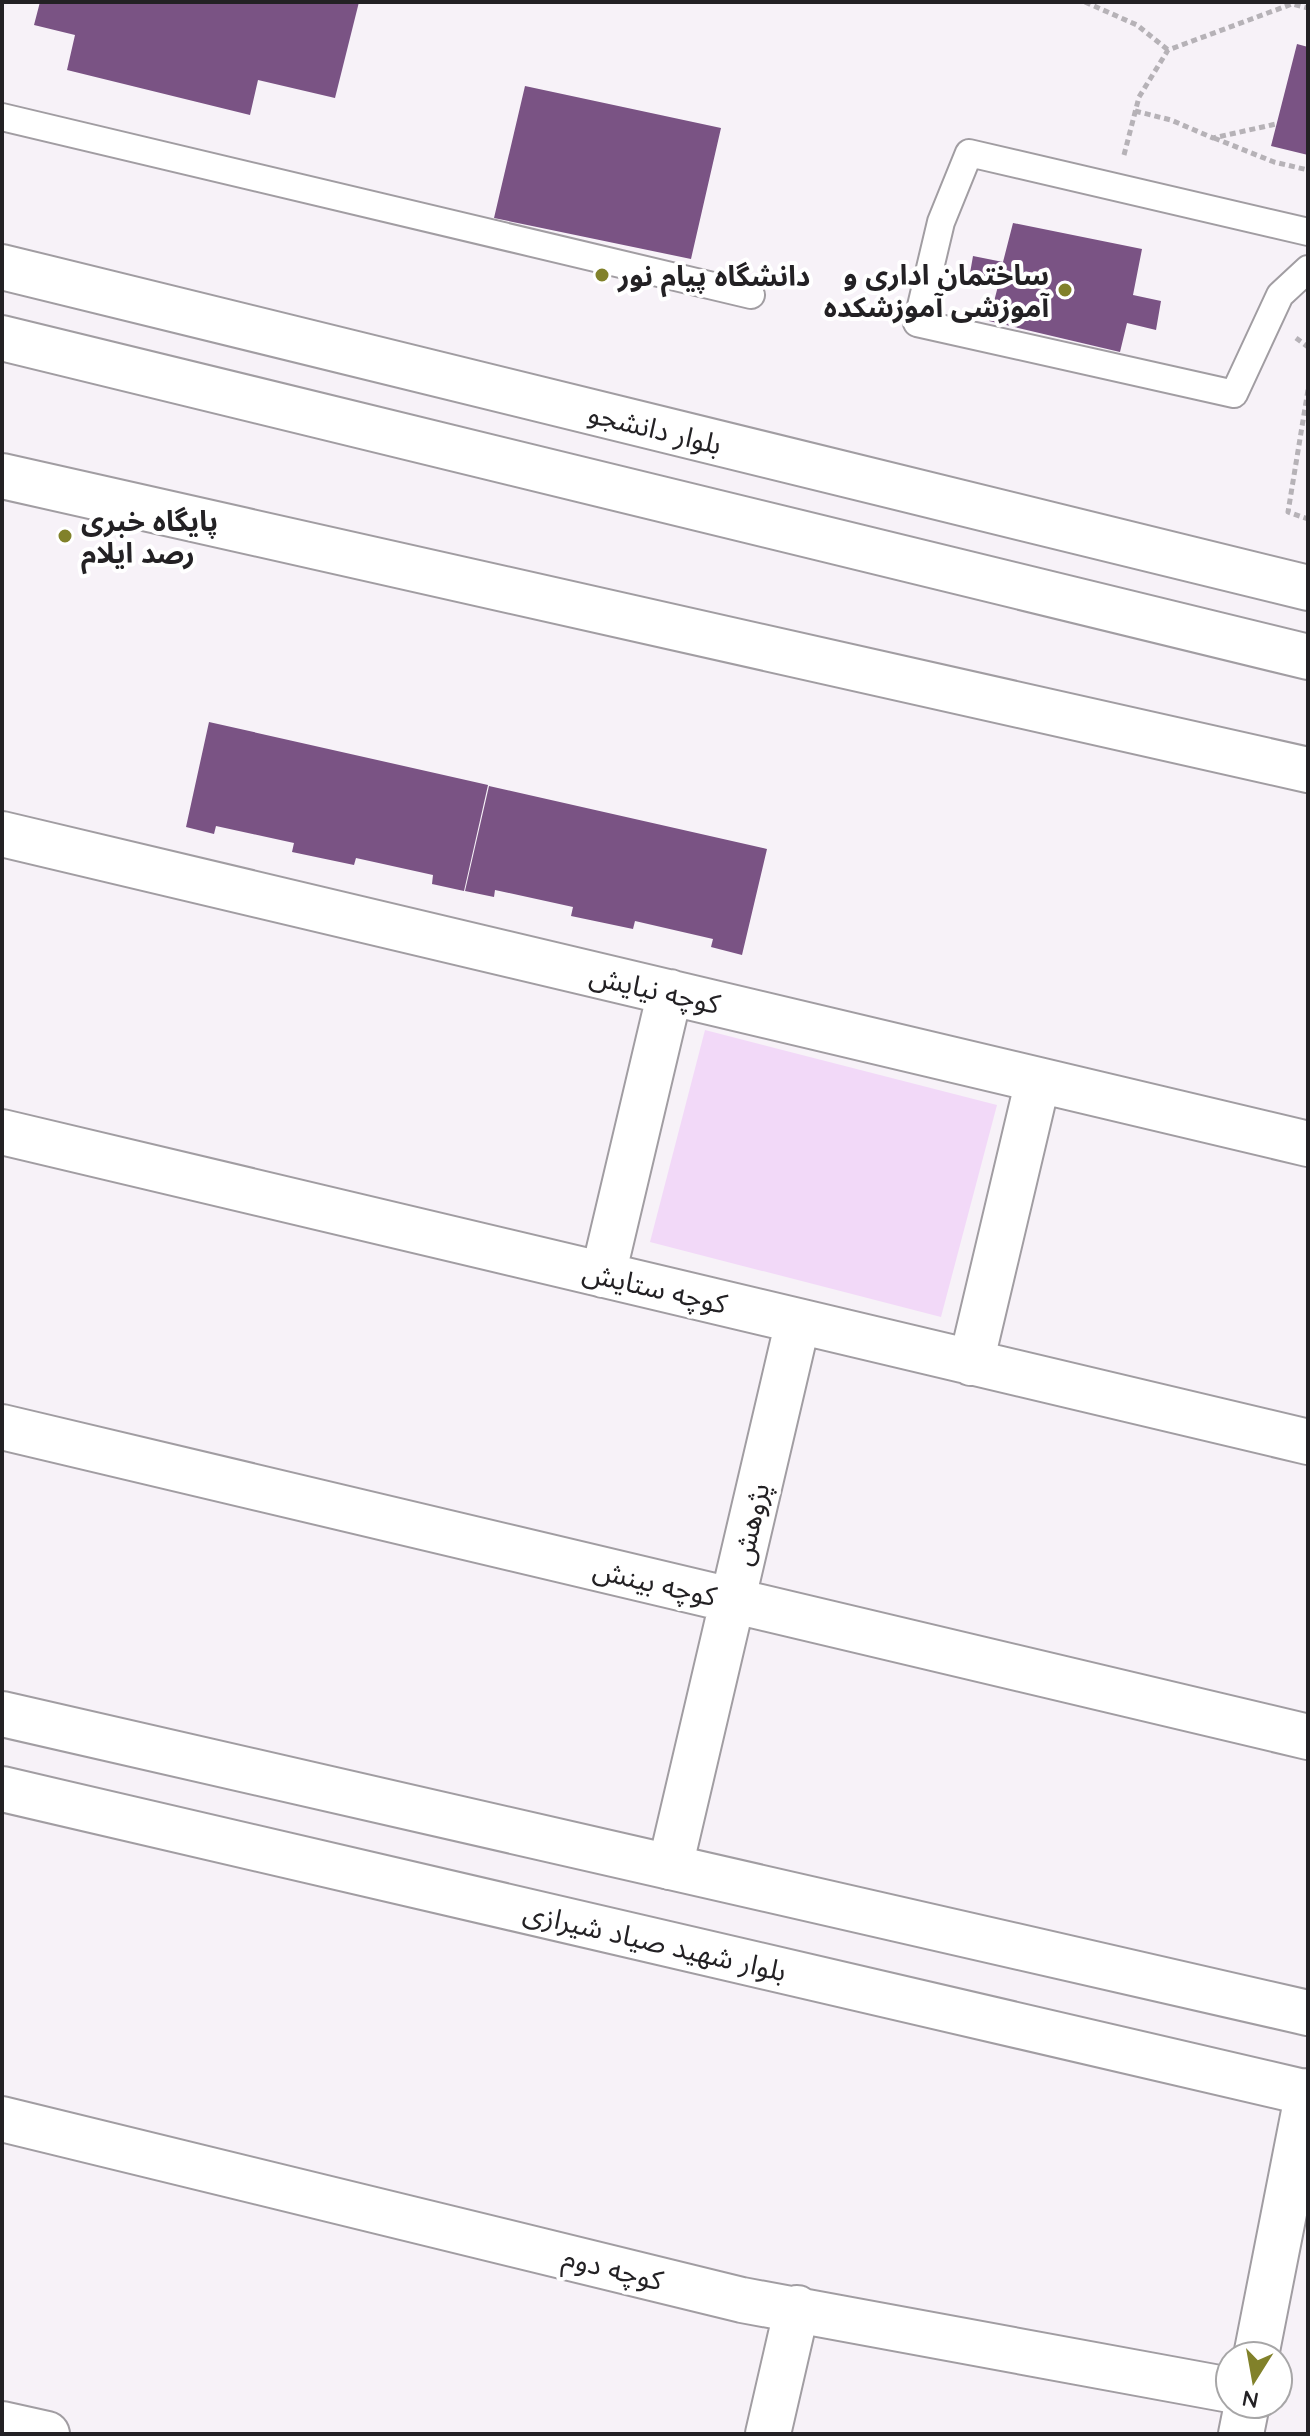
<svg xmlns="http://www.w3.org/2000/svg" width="1310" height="2436" font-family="Quicksand,'Noto Sans Arabic',sans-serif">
<rect width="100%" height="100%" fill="#f7f2f8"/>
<path fill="#f2d9f8" d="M705,1030l292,75 -56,212 -291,-75z"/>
<path fill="#7a5384" d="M40,2h319l-24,96 -77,-18 -8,35 -183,-45 8,-35 -41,-10z
M1297,44l11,3v108l-37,-9z
M525,86l196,42 -30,131 -197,-41z
M1013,223l129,26 -9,46 28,6 -5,29 -29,-7 -7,29 -131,-31 9,-35 -29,-7 4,-23 30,6z
M209,722l279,63 -24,106 -32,-7 1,-9 -77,-17 -2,7 -62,-13 2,-9 -78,-17 -2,8 -28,-7z
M489,786l278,63 -25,106 -31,-8 2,-8 -78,-18 -2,8 -62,-13 2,-9 -78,-17 -1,7 -29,-6z"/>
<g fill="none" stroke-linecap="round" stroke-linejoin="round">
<defs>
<path id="lane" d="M2,117l749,178
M1308,232l-339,-79 -28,69 -24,101 317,71 46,-99 28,-26"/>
<path id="street" d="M2,476l1306,294
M2,834l1306,310
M2,1132l1306,310
M603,1275l67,-283
M971,1363l67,-283
M2,1427l1306,310
M670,1867l128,-546
M2,2119l740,181 488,90
M1256,2356l52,-265
M2,2424l45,10
M768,2434l29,-126
M1241,2434l6,-30"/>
<path id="secondary" d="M2,267l1306,321
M2,338l1306,319
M2,1714l1306,299
M2,1789l1306,304"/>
</defs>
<use href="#lane" stroke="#a19da2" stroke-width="30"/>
<use href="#street" stroke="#a19da2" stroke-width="48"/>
<use href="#secondary" stroke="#a19da2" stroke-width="48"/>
<path stroke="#b6b2b7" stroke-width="5" stroke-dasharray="6 4" stroke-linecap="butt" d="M1085,2l52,23 31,25
M1135,111l36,9 42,18 63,-14
M1214,138l60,24 34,8
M1124,155l15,-58 29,-47 124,-46 16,4
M1296,338l12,9
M1308,390l-20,122 20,7"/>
<use href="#lane" stroke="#fff" stroke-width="26"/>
<use href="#street" stroke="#fff" stroke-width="44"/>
<use href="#secondary" stroke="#fff" stroke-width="44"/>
</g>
<g fill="#81812a" stroke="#fff" stroke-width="3">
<circle cx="602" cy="275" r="8"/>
<circle cx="1065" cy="290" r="8"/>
<circle cx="65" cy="536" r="8"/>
</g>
<g text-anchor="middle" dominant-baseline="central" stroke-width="8" stroke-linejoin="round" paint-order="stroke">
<g font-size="28" font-weight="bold" fill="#232124" stroke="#fff" text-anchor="start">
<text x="1049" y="274" text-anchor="end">ساختمان اداری و<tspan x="1049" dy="32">آموزشی آموزشکده</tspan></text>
<text x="618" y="275">دانشگاه پیام نور</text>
<text x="81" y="520">پایگاه خبری<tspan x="81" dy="32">رصد ایلام</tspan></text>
</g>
<g font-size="28" fill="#232124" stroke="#fff">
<text transform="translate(655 428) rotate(14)">بلوار دانشجو</text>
<text transform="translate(655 989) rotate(13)">كوچه نيايش</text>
<text transform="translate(655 1287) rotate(13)">کوچه ستایش</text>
<text transform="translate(750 1524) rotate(-77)">پژوهش</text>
<text transform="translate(655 1582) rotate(13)">کوچه بینش</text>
<text transform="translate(655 1941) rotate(13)">بلوار شهید صیاد شیرازی</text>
<text transform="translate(613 2268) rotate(14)">کوچه دوم</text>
</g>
</g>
<rect width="1310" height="2436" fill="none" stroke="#232124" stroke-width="8"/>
<g transform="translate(1254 2380) rotate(191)"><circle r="38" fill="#ffffff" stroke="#a7a6a7" stroke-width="2"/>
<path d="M0-6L14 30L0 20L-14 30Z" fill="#81812a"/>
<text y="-12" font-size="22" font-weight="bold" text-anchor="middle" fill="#232124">N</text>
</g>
</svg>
